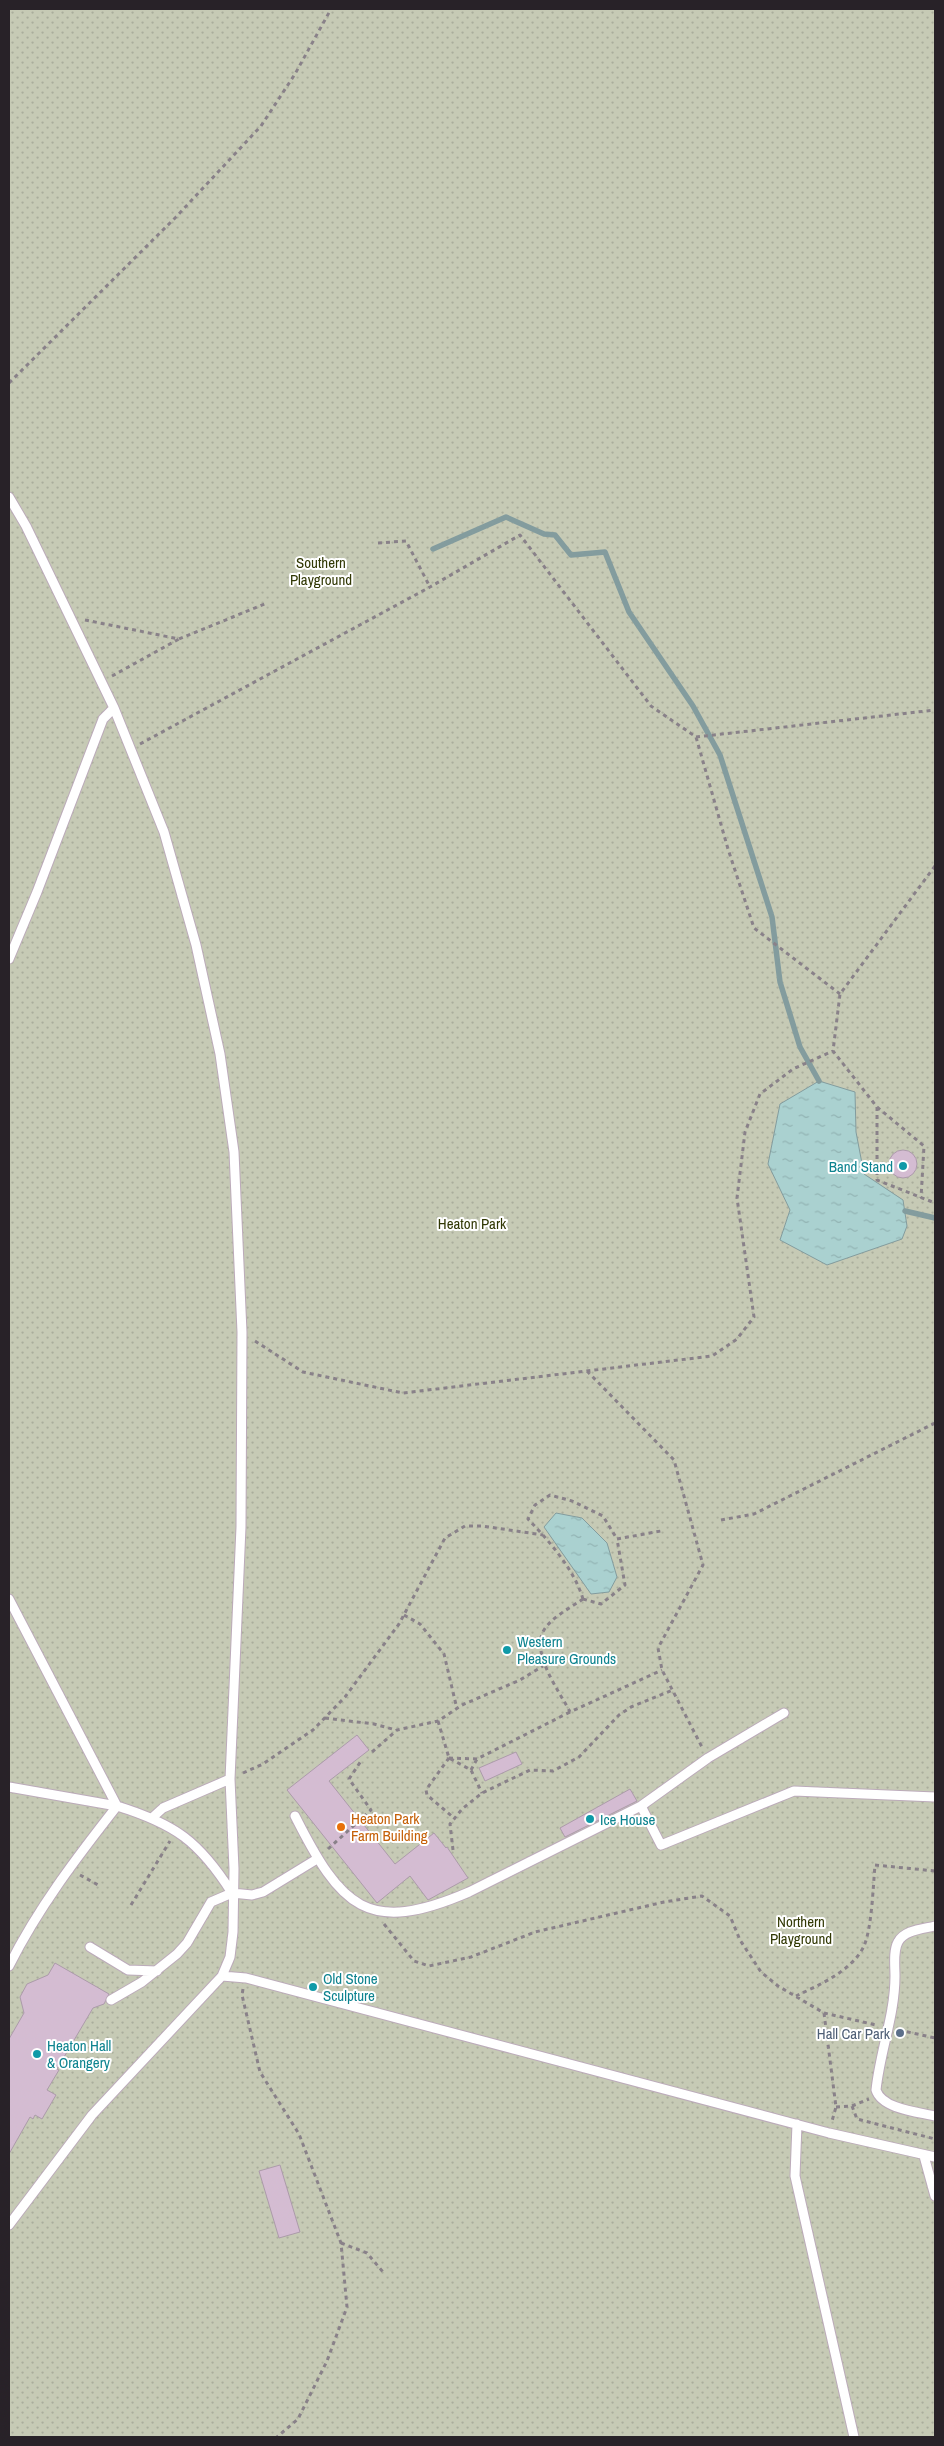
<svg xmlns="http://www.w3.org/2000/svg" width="944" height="2446" font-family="'Archivo Narrow',sans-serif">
<defs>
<pattern id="park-dots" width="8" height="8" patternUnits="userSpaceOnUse" patternTransform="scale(1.25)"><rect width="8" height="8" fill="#c6cab5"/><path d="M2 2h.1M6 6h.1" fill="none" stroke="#aaad9c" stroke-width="1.8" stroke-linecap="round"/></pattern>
<pattern id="water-ripples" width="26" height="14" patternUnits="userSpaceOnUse" patternTransform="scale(1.25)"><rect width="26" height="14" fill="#aad1d0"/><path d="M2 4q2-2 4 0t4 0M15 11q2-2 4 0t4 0" fill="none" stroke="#92b3b3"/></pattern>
</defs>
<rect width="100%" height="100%" fill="#fef3fd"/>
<path fill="url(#park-dots)" d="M9,9h926v2428h-926z"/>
<path fill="url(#water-ripples)" stroke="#839c9e" d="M819,1081l36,11 1,40 8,42 39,26 4,26 -5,13 -75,26 -47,-25 10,-30 -22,-46 12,-60z
M556,1513l26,5 25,25 10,34 -8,15 -18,2 -47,-67z"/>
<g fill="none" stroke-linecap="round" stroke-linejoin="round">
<path stroke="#839c9e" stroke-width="5.5" d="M433,549l73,-32 38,17 11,1 16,20 34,-3 24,60 64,94 27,49 52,162 8,65 20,65 19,34
M905,1211l30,7"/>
</g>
<path fill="#d4bcd2" stroke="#ac9baa" d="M889 1164a14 14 0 1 1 28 0a14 14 0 1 1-28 0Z
M357,1735l12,15 -40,31 66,83 39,-31 12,15 1,-1 21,31 -40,22 -18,-24 -33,27 -90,-113z
M516,1752l6,12 -37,17 -6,-13z
M630,1789l7,12 -72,36 -5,-9z
M55,1963l54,31 -5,10 -11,4 -36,61 2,1 -12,20 9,5 -14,24 -7,-4 -2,4 -3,-2 -21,37v-115l15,-26 -4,-16 7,-13 21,-9z
M280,2165l20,67 -21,6 -20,-67z"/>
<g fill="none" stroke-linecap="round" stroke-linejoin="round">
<defs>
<path id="lane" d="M9,497l17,29 88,182 50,124 32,113 24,109 14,98 8,180 -1,195 -11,252 4,90 -1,63 -3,25 -8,19 -130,139 -83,110
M9,959l28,-67 66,-173 11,-11
M9,1599l108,207 -108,-19
M784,1713l-76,45 -67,48 20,39 133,-54 141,6
M295,1816c46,91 72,120 174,76l172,-86
M153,1817l10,-9 67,-29
M935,1926c-12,3 -31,4 -37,16 -5,9 -3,24 -3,34 0,39 -15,75 -19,114 6,19 42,22 59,26
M90,1947l38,23 29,1
M9,1966c29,-58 68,-109 108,-160 58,18 82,35 115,87l20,2 11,-3 54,-33
M222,1976l24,2 583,155 106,24
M111,2000l31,-18 35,-28 10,-11 24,-41 21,-9
M797,2124l-2,52 59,261
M924,2156l11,40"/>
</defs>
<use href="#lane" stroke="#bcabba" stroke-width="11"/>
<path stroke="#898189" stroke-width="3" stroke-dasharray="4 4" stroke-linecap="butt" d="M9,383l167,-166 85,-91 34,-52 36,-65
M378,543l28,-2 24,46
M85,620l94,19 88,-36
M112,676l67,-37
M696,737l239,-27
M140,744l290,-157 90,-52 131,171 45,31 32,112 26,79 86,66
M935,866l-95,128 -7,57 44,56v73l58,23
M877,1107l47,39 -3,52
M255,1341l48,31 100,21 309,-37 25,-17 17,-22 -17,-119 8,-66 15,-38 33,-25 40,-18
M587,1371l87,89 29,105 -45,83 4,22 41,79
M721,1520l33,-6 181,-91
M583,1599c-13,9 -31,18 -39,31 -14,23 16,62 26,82l92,-42
M583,1599c-9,-30 -34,-58 -55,-80l7,-14 15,-10 22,6 31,15 14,23
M583,1599l18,5 24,-19 -8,-46 44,-8
M404,1615l16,9 24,30 13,55
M325,1718l49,6 22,6
M438,1721l11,37 22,12 11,23
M372,1752l25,-22 41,-9 24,-16 58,-25 23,-14
M449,1758l28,1 93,-47
M449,1758l-23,32 1,5 27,23
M471,1770l6,-11
M243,1773l20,-9 50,-34 32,-33 54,-73 46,-86 20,-12h17l61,9
M328,1849l43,-39 -22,-31 12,-18
M453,1850l-3,-26 12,-15 20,-16 48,-23 23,1 26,-14 40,-42 12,-8 42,-17
M80,1875l20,11
M131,1905l39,-64
M384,1924l30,37 15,5 42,-9 64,-25 129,-30 38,-6 28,20 10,24 21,32 17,14 46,27 52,12
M243,1989l-1,6 18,77 39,62 42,109 6,64 -20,54 -29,58 -21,18
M796,1996c23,-11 56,-25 68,-50 8,-19 9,-59 11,-81l60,6
M824,2013l12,94 -4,14
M899,2030l36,8
M852,2106l5,13 78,20
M836,2107l16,-1 17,-7
M341,2243l26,10 16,19"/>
<use href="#lane" stroke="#fff" stroke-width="9"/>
</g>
<g fill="#0f9aa8" stroke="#fff" stroke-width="2">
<circle cx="903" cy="1166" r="5"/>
<circle cx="507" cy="1650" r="5"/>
<circle cx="590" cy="1819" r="5"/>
<circle cx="313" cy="1987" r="5"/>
<circle cx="37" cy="2054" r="5"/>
</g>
<circle fill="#e8710a" stroke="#fff" stroke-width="2" cx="341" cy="1827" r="5"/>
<circle fill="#5c6f8a" stroke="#fff" stroke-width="2" cx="900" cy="2033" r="5"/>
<g text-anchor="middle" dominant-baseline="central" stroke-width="4" stroke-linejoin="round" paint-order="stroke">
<g font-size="15" fill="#313804" stroke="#fff">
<text x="321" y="562">Southern<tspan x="321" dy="17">Playground</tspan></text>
<text x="472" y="1223">Heaton Park</text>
<text x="801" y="1921">Northern<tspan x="801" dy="17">Playground</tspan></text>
</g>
<g font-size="15" fill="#0d838f" stroke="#fff" text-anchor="start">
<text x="893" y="1166" text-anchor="end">Band Stand</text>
<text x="517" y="1641">Western<tspan x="517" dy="17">Pleasure Grounds</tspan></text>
<text x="600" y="1819">Ice House</text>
<text x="323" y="1978">Old Stone<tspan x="323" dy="17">Sculpture</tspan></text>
<text x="47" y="2045">Heaton Hall<tspan x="47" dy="17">&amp; Orangery</tspan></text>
</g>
<g font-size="15" fill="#c56008" stroke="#fff" text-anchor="start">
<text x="351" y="1818">Heaton Park<tspan x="351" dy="17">Farm Building</tspan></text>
</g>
<g font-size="15" fill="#4e5e75" stroke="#fff" text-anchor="end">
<text x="890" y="2033">Hall Car Park</text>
</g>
</g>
<rect width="944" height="2446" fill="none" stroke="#282228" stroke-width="20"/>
</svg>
